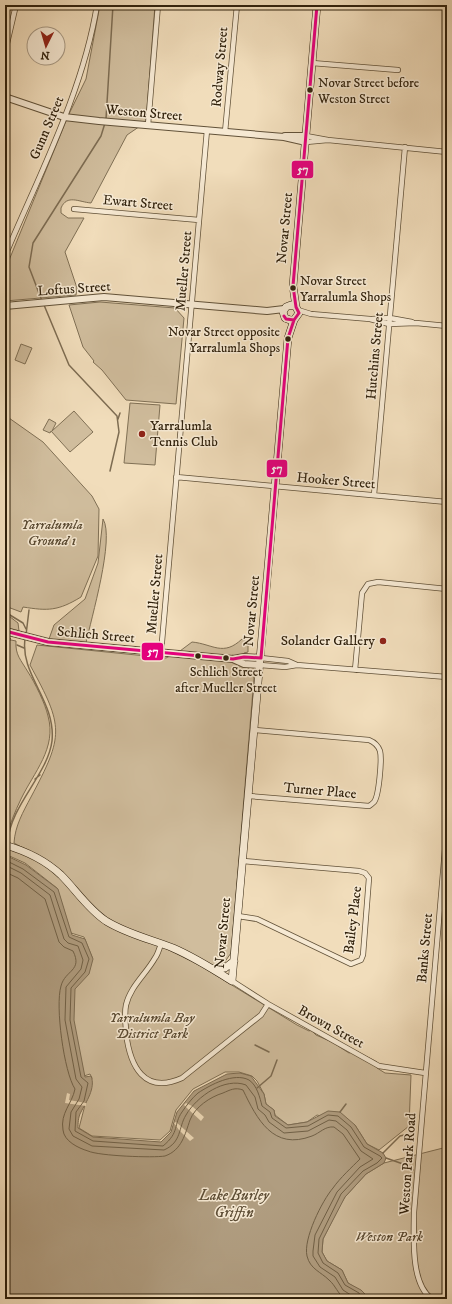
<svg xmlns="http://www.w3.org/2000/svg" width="452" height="1304" font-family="'IM FELL DW Pica',serif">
<rect width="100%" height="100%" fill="#f1ddbb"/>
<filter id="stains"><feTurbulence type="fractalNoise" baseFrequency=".005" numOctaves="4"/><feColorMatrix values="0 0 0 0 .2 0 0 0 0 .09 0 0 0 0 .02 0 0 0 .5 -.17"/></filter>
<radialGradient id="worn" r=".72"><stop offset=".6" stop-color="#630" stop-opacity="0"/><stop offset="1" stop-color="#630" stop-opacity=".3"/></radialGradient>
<path fill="#d0bd9d" stroke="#807055" d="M100,5h55l-9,117 -19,13 -36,68c-12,-1 -24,-9 -30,5v5l7,5h16l-19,34 12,36 -1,7 -71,6v-31l64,-156 17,-35z
M100,302l75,6 9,10 -8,86 -50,-4 -24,-30 -9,-8 1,-1 -11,-14 -14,-42z
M21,344l11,4 -7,16 -10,-4z
M130,403l30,2 -5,60 -31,-2z
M74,411l19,21 -23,20 -19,-21 -1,2 -7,-3 6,-11 7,4 -4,8z
M5,418h4l34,24 49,54 7,13 -1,47 -17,41c-23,14 -33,14 -58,10l-2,5 -16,-6z
M103,519c12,19 -12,100 -17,124l-37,-4 5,-14 31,-26 13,-36z
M5,613l13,10 1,8 -14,-4z
M9,637l2,2 -6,3 6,-2 5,1c-1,14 5,19 12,31 7,11 17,31 20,44 9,32 -14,56 -27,83 -6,12 -11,26 -16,40v-201z
M242,639l6,4v9l-4,1 5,6 -4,2 9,17 -23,275 -7,10 -10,3 -95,-41 -16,-10 -52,-52 -37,-20c1,-17 9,-31 17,-46 33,-62 33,-70 -1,-132l7,-20 129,13 14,-7 12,-9c21,2 31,15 50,-3z
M5,848l21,7 18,10 15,12 30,33 110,55 98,60 12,6 2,-1 5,5 16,7 17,11 7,-2 21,11v6l8,5 26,2 -2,51 -30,24 -12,-6 -12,-19 -38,-10 -10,7 -19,3 -13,-10 -1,-5 -8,-6 -2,-10 -7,-13 -5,-5 -13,-4h-14l-32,17 -17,21 -6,21 -10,9 -68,-4 -13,-8 13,-50 -2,-4 -6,2 -11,-57v-30l19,-32 -8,-20 -13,-4 -14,-45 -32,-25 -20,-9z
M447,1147v152h-80l-2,-5 -17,-11 -6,-13 -15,-9 -5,-9 1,-13 17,-34 5,-8 21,-23 18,-11z"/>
<path fill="#b09d80" stroke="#7d6c52" d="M5,855l21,10 32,24 14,46 13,4 8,20 -4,15 -14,15 -1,31 11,57 6,-1c5,12 -5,26 -10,36 -3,5 -3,12 -3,16l15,9 68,5 10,-10 6,-20 17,-21 33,-17 13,-1 11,3 13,18 2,10 8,6 1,6 13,9 19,-3 21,-11 12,1 15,13 12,19 16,9 3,5 -2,5 -18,11 -21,23 -22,42 -1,13 5,9 15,9 6,13 13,7 4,4 2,5h-362z"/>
<path fill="#f1ddbb" d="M67,1093l3,1 -1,6 17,3v3l-21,-3z
M186,1103l6,3 12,11 -3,4 -12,-11 -5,-5z
M176,1122l18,16 -4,3 -11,-11 -5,-7z"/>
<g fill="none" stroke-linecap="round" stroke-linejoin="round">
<path stroke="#706046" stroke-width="1" d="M5,860l18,9 31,23 15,45 13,6 7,16 -4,13 -14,16 -1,32 11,57 7,6 -4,18 -8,11 -1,19 18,10 70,5c17,-14 10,-21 19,-34 4,-6 10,-14 16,-19 12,-8 36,-21 51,-13 8,5 11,18 13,26l8,6 2,6 14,10 22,-2 20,-11 10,1 13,11 13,20 16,9 2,2 -5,5 -14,8 -22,23 -22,45 -1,14 5,10 15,10 7,12 14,8 3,6
M5,865l16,8 29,22 14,44 4,4 10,3 5,14 -2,9 -15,18 -1,33 11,59 6,8 -3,12 -8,13 -2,17 4,7 19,10 72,4c18,-8 14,-22 22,-35 11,-19 39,-38 60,-30l9,12 3,12 7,6 4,7 15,11 24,-2 21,-11 7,1 11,9 14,21 12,8 -13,8 -23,25 -22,43 -2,16v5l7,11 15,10 8,13 14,9
M5,872l13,6 27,21 14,43 5,5 9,4c10,20 -8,19 -12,35 -6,20 3,86 14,103 -3,15 -15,24 -12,41 1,11 15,18 25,21 11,5 65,7 77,5 17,-6 20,-22 25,-36 5,-13 20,-23 33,-27 7,-3 12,-6 20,-3 14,29 30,61 69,46 8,-3 13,-10 22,-9l9,7 17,25c-8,8 -20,19 -27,29 -11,13 -30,51 -26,68 3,13 14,16 22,24 7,6 8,13 16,19"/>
<path stroke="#7d6c52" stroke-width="1.5" d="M106,119l7,-114
M42,301l-13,-34 4,-24 68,-107 4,-13
M44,305l25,60 48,51 2,16 -9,39
M118,419l2,-6
M5,612l18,11 3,6
M26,635l3,-25
M17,645l7,3
M35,779l5,-4
M8,841c2,-35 40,-67 44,-100 4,-40 -32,-66 -27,-102
M5,852v-2
M255,1045l14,7
M257,1088l14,-12 6,-16
M340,1112l6,-8
M383,1153l17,-17 8,-2
M386,1158l17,6
M407,1167l6,3"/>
<defs>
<path id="minor" d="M5,52l11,-47
M312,63l86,7
M148,125l10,-120
M225,132l12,-127
M306,136l22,4 119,12
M306,142l22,-2
M74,209l125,11
M5,256c34,-81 78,-164 92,-251
M298,310l13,4 59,5 19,5 27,-1 31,3
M372,319l18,-1 22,4
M176,477l271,25
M374,495l31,-348
M161,653l46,-523
M261,658l27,3 9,4
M260,665l25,2 12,-2 150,12
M355,670l7,-77 6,-9 10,-2 69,7
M249,796l120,10c2,-1 4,-3 5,-4 5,-6 8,-43 6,-51 -2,-6 -6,-9 -11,-11l-114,-10
M238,916l19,3 94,45 10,-4 2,-5 6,-77 -4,-5 -6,-2 -116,-10
M161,944c-2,5 -3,10 -6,14 -9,16 -25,29 -29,47 -2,9 0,19 0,28 4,33 18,62 56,45l79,-63 7,-11
M232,981l36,23 111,62 46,7
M432,1299c-22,-15 -18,-63 -18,-87l33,-386"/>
<path id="tertiary" d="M5,97l59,20 35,4 185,16 22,5
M285,136h21
M5,306l99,-9 163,14 17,-2
M5,631l43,11 185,17 11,-2 17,1
M233,659l11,5 16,1"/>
<path id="secondary" d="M296,307l-5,-2 -5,2 -3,5 2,6 5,2h4l5,-7 -3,-6 -3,-21 24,-281
M5,845c21,6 40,15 56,30 15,15 27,34 45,46 21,13 44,18 67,27 21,9 40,21 59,33l56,-643 6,-18
M213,969l12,-1 9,-7"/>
</defs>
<use href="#minor" stroke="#615138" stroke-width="6"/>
<use href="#tertiary" stroke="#615138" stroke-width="8"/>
<use href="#secondary" stroke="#31220d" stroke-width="8"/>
<use href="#minor" stroke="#f6e9d3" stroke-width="4.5"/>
<use href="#tertiary" stroke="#f6e9d3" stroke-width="6"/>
<use href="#secondary" stroke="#f6e9d3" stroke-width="7"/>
<defs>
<path id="bus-1" d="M284,316l2,3 8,1 5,-7 -3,-6 -3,-21 24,-281
M5,631l43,11 185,17 11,-2 17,1 27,-320 6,-18"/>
</defs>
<use href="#bus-1" stroke="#f6e9d3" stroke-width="6"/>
<use href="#bus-1" stroke="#e5007d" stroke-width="3"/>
</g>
<g fill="#31220d" stroke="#f6e9d3" stroke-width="1.5">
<circle cx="310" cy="90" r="3.5"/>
<circle cx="293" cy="288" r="3.5"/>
<circle cx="288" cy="339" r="3.5"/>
<circle cx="198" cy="656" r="3.5"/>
<circle cx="226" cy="658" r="3.5"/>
</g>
<g fill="#8f2418" stroke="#f6e9d3" stroke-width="1.5">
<circle cx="142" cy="434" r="4"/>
<circle cx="383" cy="641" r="4"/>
</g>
<g text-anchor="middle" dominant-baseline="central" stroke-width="3" stroke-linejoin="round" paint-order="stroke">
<g font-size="13" fill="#31220d" stroke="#f6e9d3" text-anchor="start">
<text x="318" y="83">Novar Street before<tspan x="318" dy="16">Weston Street</tspan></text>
<text x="300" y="281">Novar Street<tspan x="300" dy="16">Yarralumla Shops</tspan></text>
<text x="280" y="332" text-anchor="end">Novar Street opposite<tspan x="280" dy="16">Yarralumla Shops</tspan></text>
<text x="226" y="672" text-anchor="middle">Schlich Street<tspan x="226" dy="16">after Mueller Street</tspan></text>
</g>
<g font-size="14" fill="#31220d" stroke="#f6e9d3">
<text transform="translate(220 67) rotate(-85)">Rodway Street</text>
<text transform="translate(144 113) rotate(5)">Weston Street</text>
<text transform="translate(47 128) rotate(-67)">Gunn Street</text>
<text transform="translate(138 203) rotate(5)">Ewart Street</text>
<text transform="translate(285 228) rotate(-85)">Novar Street</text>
<text transform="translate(184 271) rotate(-85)">Mueller Street</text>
<text transform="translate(74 289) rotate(-4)">Loftus Street</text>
<text transform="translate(375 356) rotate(-85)">Hutchins Street</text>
<text transform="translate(336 481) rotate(5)">Hooker Street</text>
<text transform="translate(155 594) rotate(-85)">Mueller Street</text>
<text transform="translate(252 611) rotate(-85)">Novar Street</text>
<text transform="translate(96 635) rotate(5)">Schlich Street</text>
<text transform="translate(320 791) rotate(5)">Turner Place</text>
<text transform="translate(353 920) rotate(-83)">Bailey Place</text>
<text transform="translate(223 933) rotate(-85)">Novar Street</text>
<text transform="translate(425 948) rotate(-85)">Banks Street</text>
<text transform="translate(331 1027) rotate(29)">Brown Street</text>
<text transform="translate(408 1164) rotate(-86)">Weston Park Road</text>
</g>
<g font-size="14" fill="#31220d" stroke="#f6e9d3" text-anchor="start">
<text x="150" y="426">Yarralumla<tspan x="150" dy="16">Tennis Club</tspan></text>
<text x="375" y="641" text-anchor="end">Solander Gallery</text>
</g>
<g font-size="14" font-style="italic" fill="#594931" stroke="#f6e9d3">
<text x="52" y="525">Yarralumla<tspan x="52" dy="16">Ground 1</tspan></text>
<text x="152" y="1018">Yarralumla Bay<tspan x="152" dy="16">District Park</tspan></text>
<text x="389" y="1237">Weston Park</text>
</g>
<g font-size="15" font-style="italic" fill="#5d4d35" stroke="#f6e9d3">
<text x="234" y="1195">Lake Burley<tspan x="234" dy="17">Griffin</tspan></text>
</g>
</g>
<g stroke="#f6e9d3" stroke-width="1.5">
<rect x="291" y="160" width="23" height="19" rx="4" fill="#e5007d"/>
<rect x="266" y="459" width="22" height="19" rx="4" fill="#e5007d"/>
<rect x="141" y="642" width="23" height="19" rx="4" fill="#e5007d"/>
</g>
<g font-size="11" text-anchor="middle" font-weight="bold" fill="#fff">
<text x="303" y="173">57</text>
<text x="277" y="472">57</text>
<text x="153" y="655">57</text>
</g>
<rect width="452" height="1304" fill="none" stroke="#f1ddbb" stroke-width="20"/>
<rect x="6" y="6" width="440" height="1292" fill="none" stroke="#31220d" stroke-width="2"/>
<rect x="10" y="10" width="432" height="1284" fill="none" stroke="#31220d"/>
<g transform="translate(46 46) rotate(185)"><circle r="19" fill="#f6e9d3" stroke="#a79984"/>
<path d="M0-3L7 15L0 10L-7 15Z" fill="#8f2418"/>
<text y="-6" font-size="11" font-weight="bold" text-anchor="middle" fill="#31220d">N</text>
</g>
<rect width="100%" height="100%" filter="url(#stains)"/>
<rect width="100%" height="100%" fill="url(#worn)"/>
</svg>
